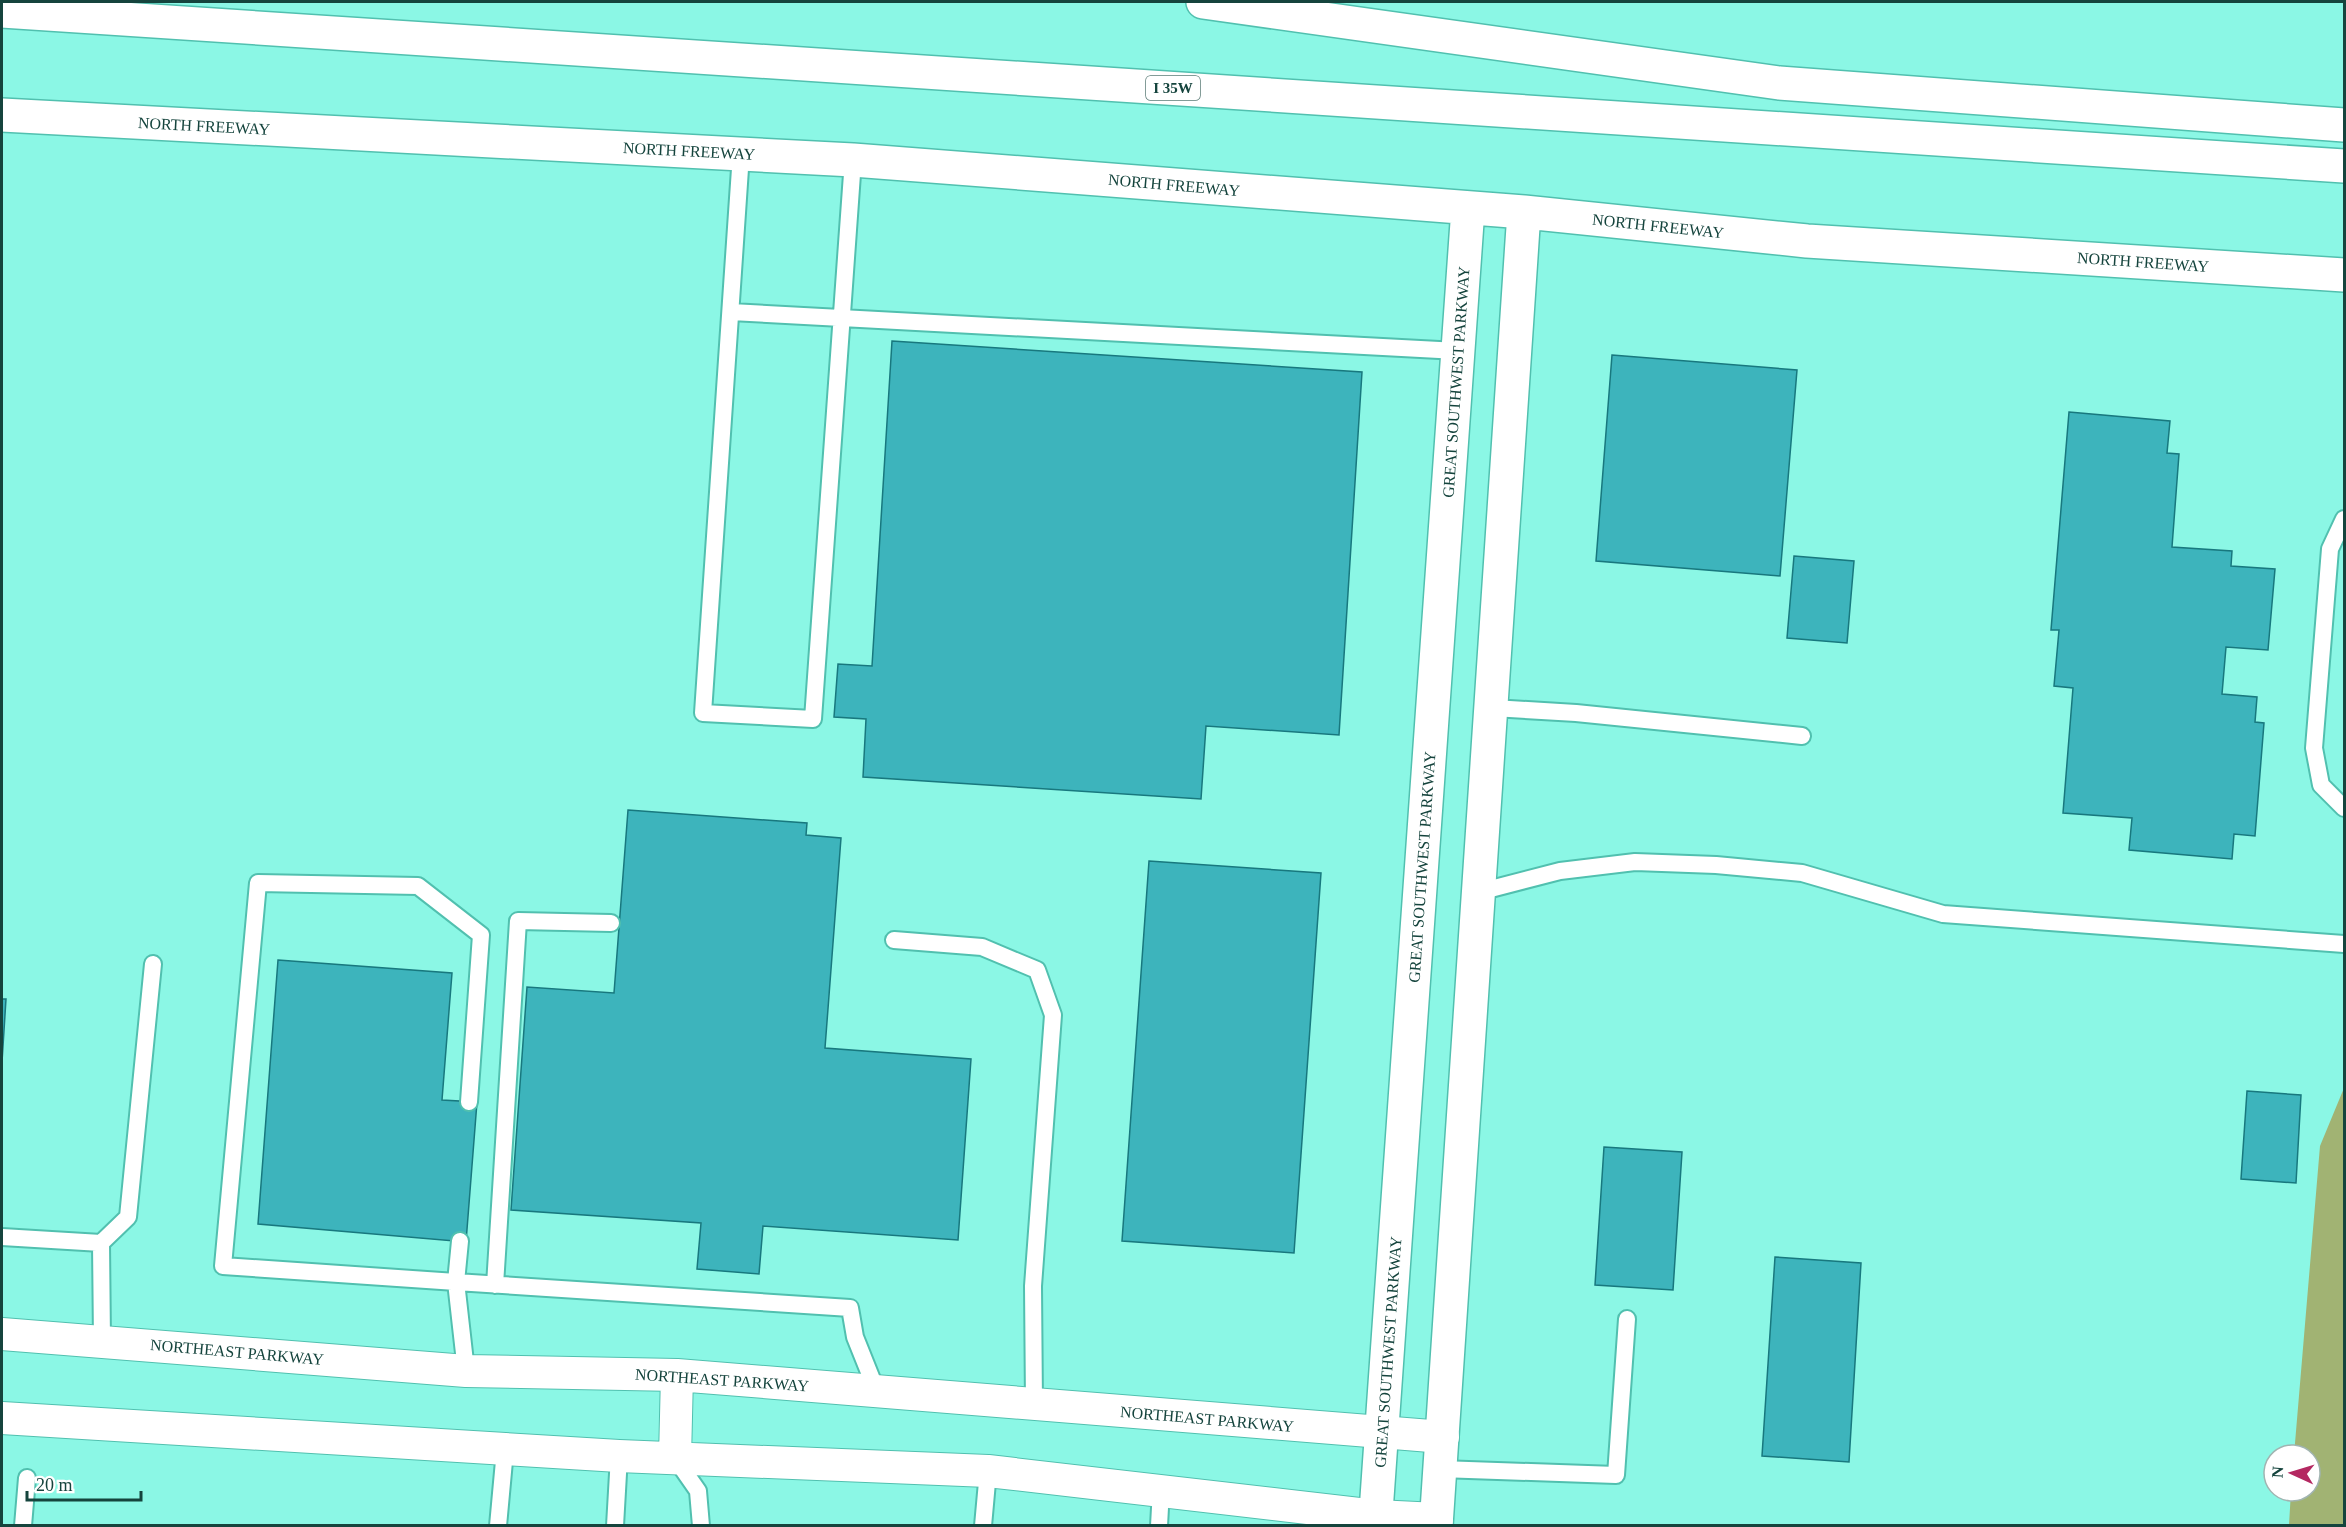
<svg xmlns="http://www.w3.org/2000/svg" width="2346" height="1527" font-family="'Times New Roman',serif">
<rect width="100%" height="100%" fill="#8bf7e5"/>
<path fill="#a1b373" d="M2344,1088v437h-55l2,-34h19v-36h-16l26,-309z"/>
<path fill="#3db4bc" stroke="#18787e" stroke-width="1.5" d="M892,341l470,31 -23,363 -133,-9 -5,73 -338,-22 3,-58 -32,-2 4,-53 34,2z
M1612,355l185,15 -17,206 -184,-15z
M2069,412l101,9 -3,32 12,1 -7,93 60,4 -1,15 44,3 -7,81 -42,-3 -4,47 35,3 -2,25 9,1 -9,113 -21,-2 -2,25 -103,-9 3,-32 -69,-5 10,-125 -19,-2 5,-56h-8z
M1794,556l60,5 -7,82 -60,-5z
M628,810l179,13 -1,12 35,3 -16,210 146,11 -13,181 -195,-14 -4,48 -62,-5 4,-46 -190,-13 16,-223 87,6z
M1149,861l172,12 -27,380 -172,-12z
M278,960l174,13 -10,127 35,2 -11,140 -208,-18z
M2,999h4l-4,63z
M2247,1091l54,4 -5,88 -55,-4z
M1604,1147l78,5 -9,138 -78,-5z
M1775,1257l86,6 -12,199 -87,-6z"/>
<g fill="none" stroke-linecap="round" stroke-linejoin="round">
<defs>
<path id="lane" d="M741,154l-38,559 110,6 40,-559
M731,312l727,39
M2344,519l-14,30 -16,199 7,37 23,23
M1493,708l83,5 226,23
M1479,892l81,-21 75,-9 81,3 86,8 141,41 401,30
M894,940l88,7 55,23 16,45 -20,271 1,119
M2,1237l99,6 1,98
M460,1241l-4,41 394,26 5,29 22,55
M101,1243l27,-26 25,-253
M495,1285l23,-364 93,2
M466,1371l-10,-89 -233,-16 35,-383 160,3 63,49 -12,167
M675,1458l23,33 3,35
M1440,1469l176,6 11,-156
M23,1526l4,-48
M498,1526l7,-76
M615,1526l4,-70
M983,1526l5,-55
M1159,1526l2,-37"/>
<path id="street" d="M2,1334l464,37 211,4 766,62
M2,1418l617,38 369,15 388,45 61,3
M675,1458l2,-83"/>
<path id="secondary" d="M2,115l851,45 671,52 283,29 537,34
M1375,1526l93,-1318
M1436,1526l88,-1314"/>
<path id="highway" d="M1203,2l576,81 565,42
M2,11l2342,155"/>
</defs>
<use href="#lane" stroke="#51c0af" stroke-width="20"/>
<use href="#street" stroke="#51c0af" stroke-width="34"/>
<use href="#secondary" stroke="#51c0af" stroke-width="36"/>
<use href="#highway" stroke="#51c0af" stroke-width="36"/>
<use href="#lane" stroke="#fff" stroke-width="16"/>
<use href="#street" stroke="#fff" stroke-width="32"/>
<use href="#secondary" stroke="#fff" stroke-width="33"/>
<use href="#highway" stroke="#fff" stroke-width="33"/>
</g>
<g text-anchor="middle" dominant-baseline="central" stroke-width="4.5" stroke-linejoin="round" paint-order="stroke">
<rect fill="#fff" stroke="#5b7c77" stroke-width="1.5" x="1146" y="76" width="54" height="24" rx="4.5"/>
<g font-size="15" font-weight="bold" fill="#15443d">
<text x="1173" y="88">I 35W</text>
</g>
<g font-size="16" fill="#15443d" stroke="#fff">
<text transform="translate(204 126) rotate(3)">NORTH FREEWAY</text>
<text transform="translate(689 151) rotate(3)">NORTH FREEWAY</text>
<text transform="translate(1174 185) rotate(5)">NORTH FREEWAY</text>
<text transform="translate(1658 226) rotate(6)">NORTH FREEWAY</text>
<text transform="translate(2143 262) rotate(4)">NORTH FREEWAY</text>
<text transform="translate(1456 382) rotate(-86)">GREAT SOUTHWEST PARKWAY</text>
<text transform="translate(1422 867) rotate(-86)">GREAT SOUTHWEST PARKWAY</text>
<text transform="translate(237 1352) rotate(5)">NORTHEAST PARKWAY</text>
<text transform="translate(1388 1352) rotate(-86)">GREAT SOUTHWEST PARKWAY</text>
<text transform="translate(722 1380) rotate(4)">NORTHEAST PARKWAY</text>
<text transform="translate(1207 1419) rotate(5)">NORTHEAST PARKWAY</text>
</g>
</g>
<rect width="2346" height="1527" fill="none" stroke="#15443d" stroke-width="6"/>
<g transform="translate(2292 1473) rotate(274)"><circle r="28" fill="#ffffff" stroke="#a1b4b1" stroke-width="1.5"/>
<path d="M0-4.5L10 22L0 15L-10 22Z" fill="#b42861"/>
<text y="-9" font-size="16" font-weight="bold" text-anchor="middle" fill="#15443d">N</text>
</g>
<path d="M27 1491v9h114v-9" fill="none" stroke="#15443d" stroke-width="3"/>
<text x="36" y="1491" font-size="18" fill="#15443d" stroke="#ffffff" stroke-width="4.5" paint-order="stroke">20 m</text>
</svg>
